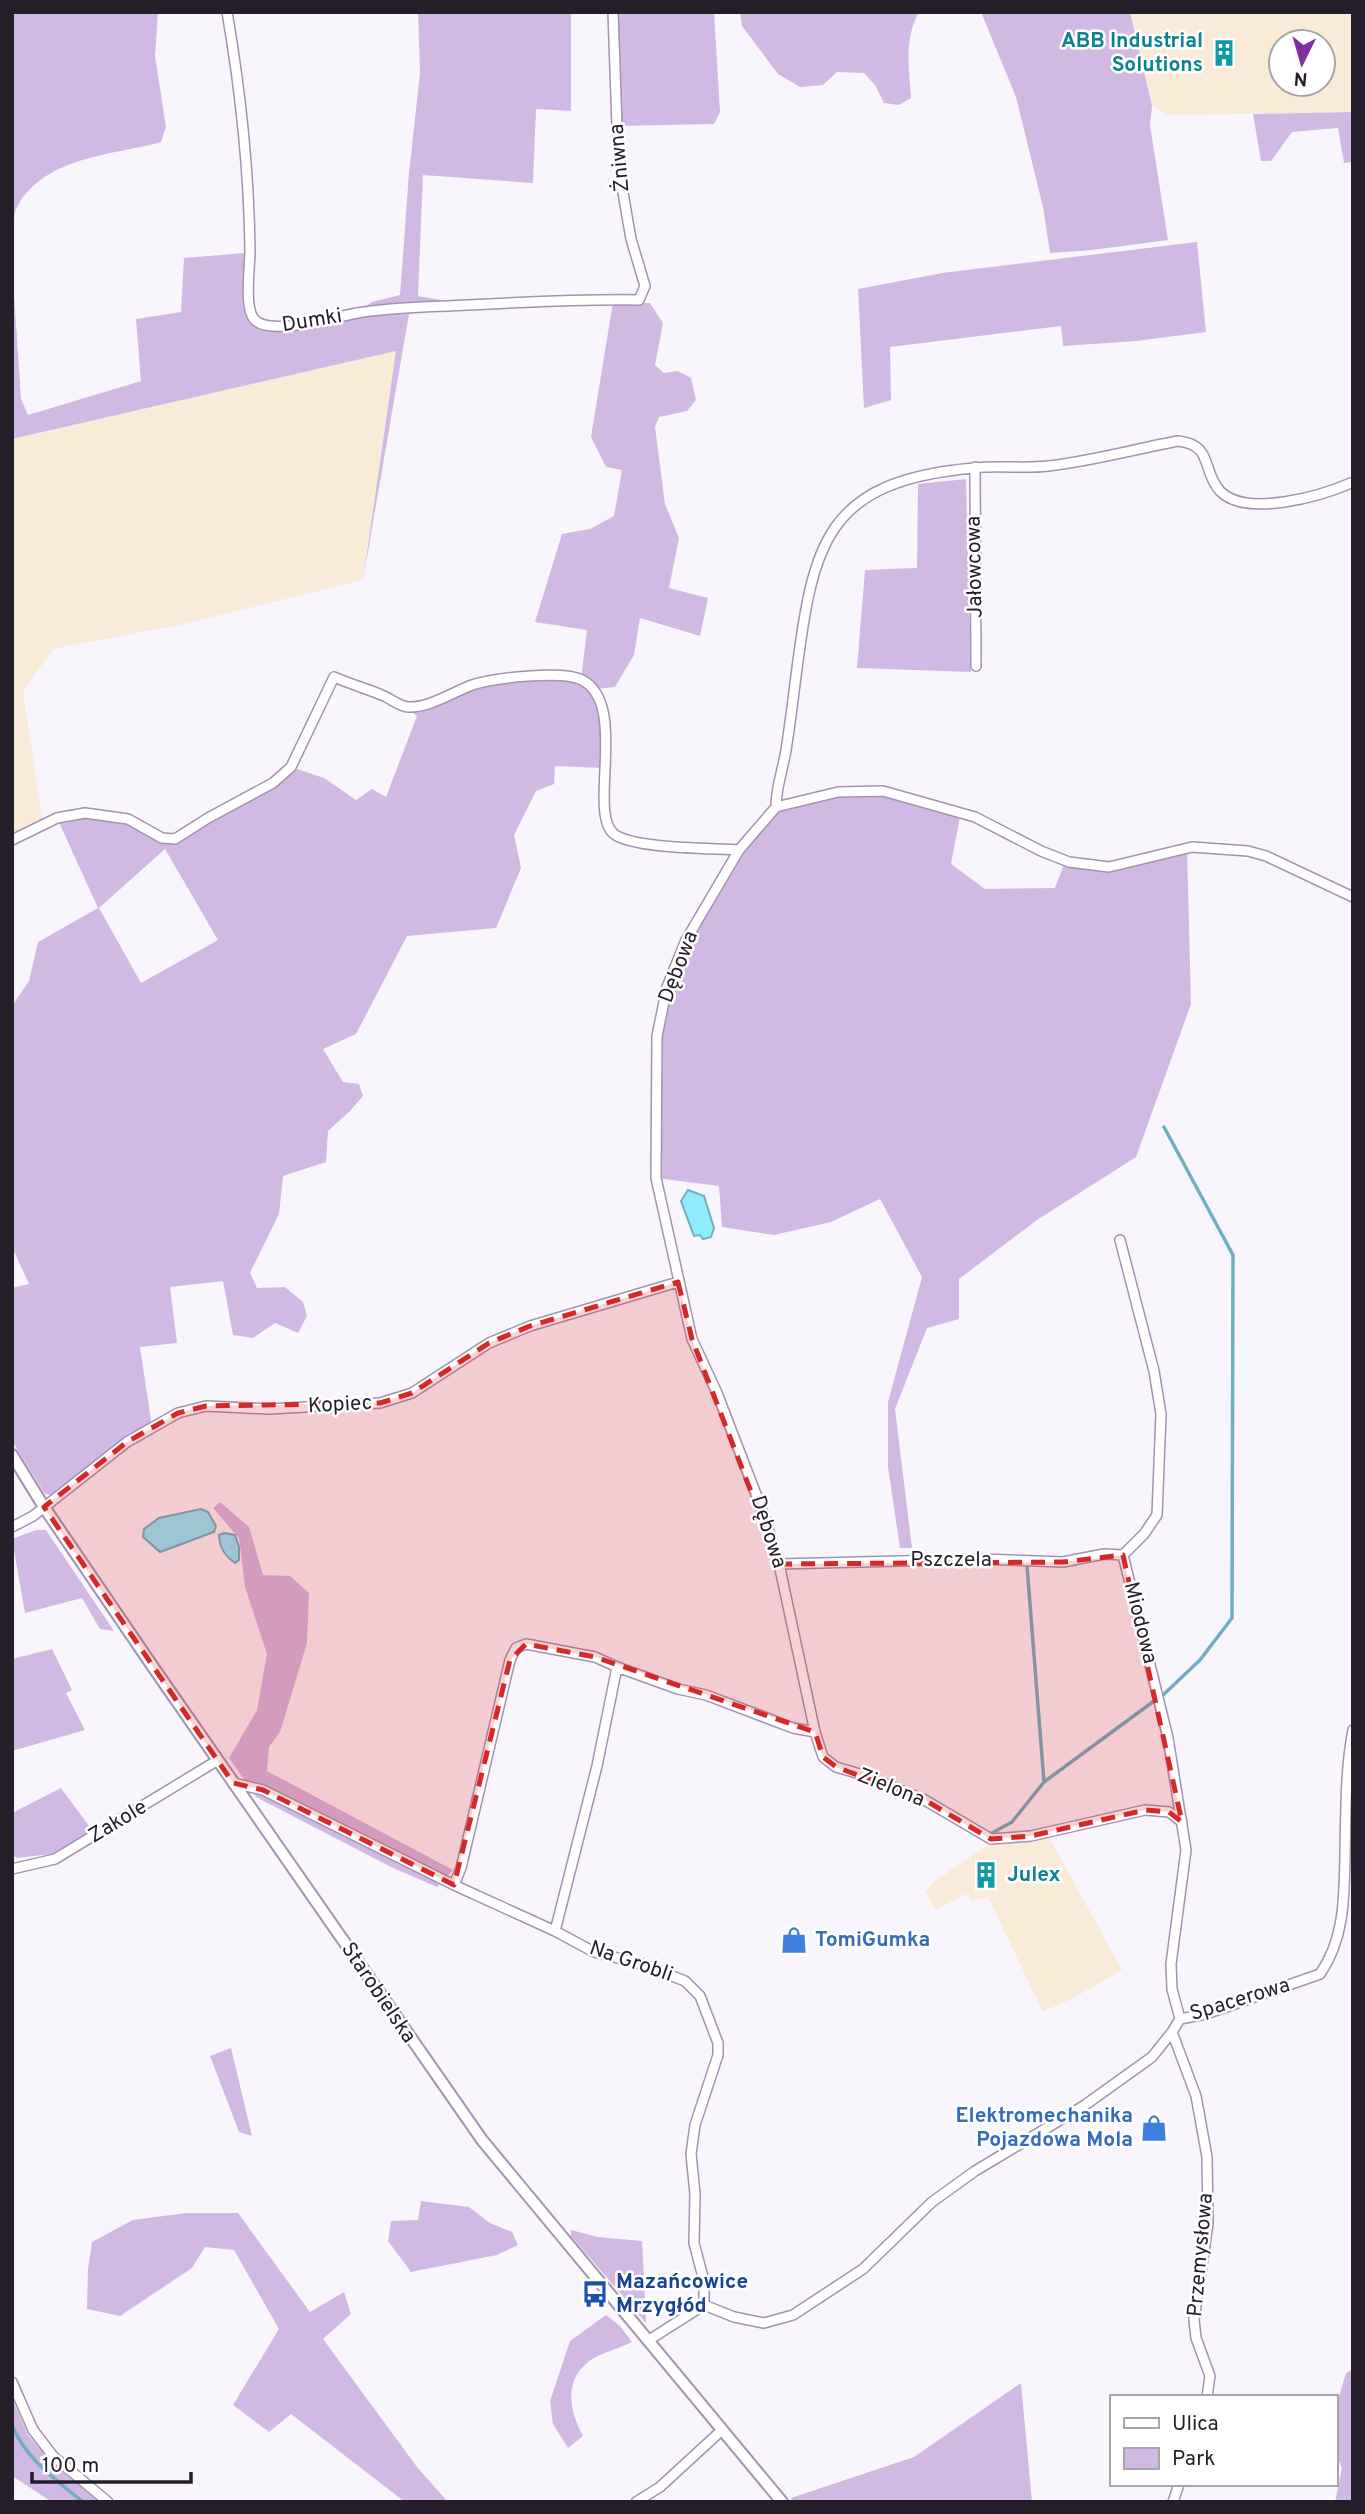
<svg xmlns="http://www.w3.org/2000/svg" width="1365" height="2514" font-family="Overpass,sans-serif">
<rect width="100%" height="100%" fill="#f9f5fc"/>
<path fill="#faead8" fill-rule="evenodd" d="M1130,12h223v100l-185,3 -16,-9zM1281,42h42v42h-42z
M396,351l-33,229 -184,45 -126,24 -30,43 20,131 -31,17v-401z
M1048,1835l74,135 -47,27 -32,15 -55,-115 -16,4 -6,-7 -30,16 -11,-18 11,-12 57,-38h23z"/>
<path fill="#d2b9e4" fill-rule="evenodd" d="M12,12h146l-3,44 11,71 -5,15c-47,13 -114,14 -143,63 -5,8 -4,22 -6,32z
M418,12h153v99l-35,-2 -3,74 -110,-8 -5,121 23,4 3,4 -81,4 9,-6 28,-7 9,-122 11,-100z
M615,12h99l6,100 -6,12 -95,2z
M740,12h179c-15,26 -10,57 -8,86l-12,7 -15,-2 -9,-18 -11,-12 -27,-1 -14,13 -23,2 -22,-13 -36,-48z
M981,12h149l22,94 -2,19 18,115 -76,10 -42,3 -7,-46 -27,-110z
M1353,112v50l-9,1 -6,-35 -46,4 -21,29h-10l-8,-47z
M1197,242l9,90 -70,9 -73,5 -2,-20 -171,21 1,53 -27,8 -6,-119 84,-16z
M245,253l2,2v49l16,25 14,1 83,-15 49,-1 -46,266 33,-229 -384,88v-175l9,135 7,16 113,-34 -5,-62 45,-7 3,-54z
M613,302l37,1 13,20 -8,42 9,8 14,-2 13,7 5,22 -9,11 -28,6 -4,10 10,77 14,34 -10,50 39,10 -8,38 -60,-18 -6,37 -19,32 -20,2 8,17 2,62 -50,-2 -1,18 -18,7 -22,44 7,33 -25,60 -89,8 -51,98 -33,15 20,33 16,2 4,12 -13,15 -22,20 -2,31 -43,14 -4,38 -29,59 7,15 28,-1 18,15 4,14 -9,17 -23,-10 -22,15 -20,-3 -10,-54 -53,6 7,56 -37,4 12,80 -101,68 -6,-1 -33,-53v-153l17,-4 -17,-37v-241l17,-25 9,-39 60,-34 -41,-90c44,-10 78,6 118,21l116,-72 33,11 32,22 16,-11 14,8 31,-81 -12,-9 107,-30 69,2 6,-49 -52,-8 27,-88 28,-5 24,-13 8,-46 -16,-3 -15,-30zM165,849l53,91 -77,43 -42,-75z
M966,479l5,193 -114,-4 8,-98 52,-2 1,-84z
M838,795h45l77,22 -9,47 34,25 70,-1 9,-24 45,6 78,-21 4,155 -55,153 -99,63 -78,59v40l-32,9 -32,81 17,139h-12l-12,-81v-65l34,-125 -42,-78 -49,23 -57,13 -52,-8 -3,-41 -63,-8 1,-142 10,-49 19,-47 53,-90 37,-43z
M220,1502l29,25 14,48 27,1 19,17 -2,50 -27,89 -11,15 -2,24 186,99 -16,17 -46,-20 -135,-70 -27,-39 28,-48 10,-56 -22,-67 -6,-49 -26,-30z
M36,1530h10l68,101 -14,-2 -18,-31 -57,15 -13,-74z
M52,1649l20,41 -6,3 19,37 -73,21v-92z
M61,1788l31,42 -41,24 -34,4 -5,-3v-47l2,4z
M231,2048l21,88 -13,-4 -29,-76z
M421,2201l48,6 21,16 22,9 6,13 -21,10 -86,17 -23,-31 3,-20 27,-1z
M186,2213h52l72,99 34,-20 7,22 -28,25 94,128 31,35h-43l-114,-88 -22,18 -36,-27 46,-76 -45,-79 -29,-3 -13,21 -72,48 -33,-7 1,-40 4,-27 41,-22z
M571,2230l27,7 44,4 4,82 -75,-87z
M606,2315l14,11 12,16c-14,7 -36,12 -46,22 -23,20 -15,50 -3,72l-15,12 -15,-24 -3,-23 20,-60z
M1353,2369v133h-18l7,-34 -7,-17v-41l11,-37z
M1021,2383l11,119h-238l-3,-4 123,-41z
M12,2398l16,37 22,26 49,41h-47l-40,-26z"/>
<path fill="#8fedfe" stroke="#6fafbe" stroke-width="2" d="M688,1190l16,6 10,32 -3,9 -8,2 -3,-4 -6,1 -13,-35z
M201,1509l7,3 8,14 -2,6 -54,20 -17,-15 1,-8 15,-11z
M224,1533l11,2 4,12v13l-4,3c-9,-6 -16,-16 -16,-28z"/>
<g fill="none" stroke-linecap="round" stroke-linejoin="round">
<path stroke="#6fafbe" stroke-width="3.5" d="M1027,1566l17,216
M1162,1696l38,-36 32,-42 1,-363 -69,-128
M992,1833l20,-11 32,-40 110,-81
M12,2425c13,33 44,55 71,77"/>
<defs>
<path id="minor" d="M227,12c14,81 22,157 23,239 0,16 -6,56 4,68 14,18 81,-2 103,-6 36,-6 75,-6 111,-8 57,-3 114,-6 171,-5l6,-14 -14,-47 -9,-52 -5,-61 -4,-114
M975,467l1,199
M776,807c0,-20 7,-38 10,-57 4,-25 7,-50 10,-74 17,-133 29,-195 178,-208 24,-3 50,1 74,-2 44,-5 87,-17 130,-25 36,4 23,29 42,50 26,27 101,5 131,-8
M12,840l45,-22 28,-5 43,6 34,19 13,1 33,-21 65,-35 18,-16 43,-90c16,7 34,12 50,19 7,3 15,10 24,11 21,1 45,-15 64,-22 21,-7 91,-15 110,-5 47,24 5,133 32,154 20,15 98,14 125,16
M1120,1240l34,131 7,43 -4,101 -13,19 -21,21 45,183 18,112 -15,114 1,25 8,30
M12,1527l21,-11 94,-74 51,-29 28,-7 63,3 111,-6 32,-10 77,-50 41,-17 148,-44
M779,1564l202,-5 82,3 41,-8 19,1
M815,1732l-36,-168 -15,-49 -47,-122 -25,-54 -36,-161 1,-142 10,-49 19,-47 53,-90 37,-43 62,-15 45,-1 92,26 66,34 28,11 40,5 83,-20 56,4 18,5 87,41
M233,1783l30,7 191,95 101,46 39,21 48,12 43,17 15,15 18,47v12l-23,70 -4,29 4,40 -1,49 10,38v24
M12,1869l43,-10 163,-99
M454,1885l7,-17 49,-208 6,-12 10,-4 69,13 22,10
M555,1931l42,-165 20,-99 61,22 28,6 87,33 22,4 8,25 13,10 24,7 63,25 68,40 40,-3 114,-26 24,2 13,10
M1172,2032l24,64 11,61 1,67 -14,96 2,18 14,38 -3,21
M649,2340l55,-35 30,12 30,6 29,-8 70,-46 69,-67 43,-31 110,-66 67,-48 20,-25 8,-13 26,-5 114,-40c25,-36 24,-77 25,-119 1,-42 0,-84 8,-125
M12,2382l21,48 20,26 55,46
M636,2502l24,-15 62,-57
M1173,2502l6,-18"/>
<path id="tertiary" d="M12,1455l32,52 109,160 329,473 300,362"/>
</defs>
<use href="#minor" stroke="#a492b1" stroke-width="12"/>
<use href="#tertiary" stroke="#a492b1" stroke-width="14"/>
<use href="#minor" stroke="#fff" stroke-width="9"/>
<use href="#tertiary" stroke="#fff" stroke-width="10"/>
</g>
<path fill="#d62828" fill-opacity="0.2" stroke="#d62828" stroke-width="5" stroke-dasharray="14 9" stroke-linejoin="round" d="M678,1282l14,57 87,225 284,-2 60,-7 59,267 -13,-10 -24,-2 -114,26 -40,3 -68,-40 -87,-32 -13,-10 -8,-25 -220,-75 -69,-13 -16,16 -56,225 -191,-95 -30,-7 -189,-276 83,-65 51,-29 28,-7 174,-3 32,-10 77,-50 41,-17z"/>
<defs>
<symbol id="building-bare" viewBox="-9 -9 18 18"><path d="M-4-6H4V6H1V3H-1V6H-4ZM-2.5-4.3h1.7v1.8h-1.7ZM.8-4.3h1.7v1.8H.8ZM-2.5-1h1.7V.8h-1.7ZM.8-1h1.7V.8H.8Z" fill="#0f9aa8" stroke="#fff" stroke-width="2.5" paint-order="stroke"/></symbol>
<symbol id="shop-bare" viewBox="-9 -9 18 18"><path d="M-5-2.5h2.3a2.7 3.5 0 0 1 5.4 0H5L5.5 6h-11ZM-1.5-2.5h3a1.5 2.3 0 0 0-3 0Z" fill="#3f7fe0" stroke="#fff" stroke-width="2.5" paint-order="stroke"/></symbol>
<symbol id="bus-bare" viewBox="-9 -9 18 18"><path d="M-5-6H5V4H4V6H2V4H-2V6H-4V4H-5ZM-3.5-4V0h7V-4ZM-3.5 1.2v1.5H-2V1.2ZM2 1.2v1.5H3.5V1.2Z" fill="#1a4fb4" stroke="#fff" stroke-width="2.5" paint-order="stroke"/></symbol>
</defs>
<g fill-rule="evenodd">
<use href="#building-bare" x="1205" y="34" width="38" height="38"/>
<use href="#building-bare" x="967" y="1856" width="38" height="38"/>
<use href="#shop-bare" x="775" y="1921" width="38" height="38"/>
<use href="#shop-bare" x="1135" y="2109" width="38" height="38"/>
<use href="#bus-bare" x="576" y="2275" width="38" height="38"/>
</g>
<g text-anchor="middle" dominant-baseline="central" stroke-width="5" stroke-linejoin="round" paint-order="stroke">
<g font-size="21" font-weight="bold" fill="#0d838f" stroke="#fff" text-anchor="end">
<text x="1203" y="41">ABB Industrial<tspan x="1203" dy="24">Solutions</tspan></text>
<text x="1007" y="1875" text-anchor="start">Julex</text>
</g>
<g font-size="21" fill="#251e2a" stroke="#fff">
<text transform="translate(620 158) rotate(-95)">Żniwna</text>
<text transform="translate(312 321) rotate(-9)">Dumki</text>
<text transform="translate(975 567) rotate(-91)">Jałowcowa</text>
<text transform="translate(679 967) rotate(-69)">Dębowa</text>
<text transform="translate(340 1405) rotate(-3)">Kopiec</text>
<text transform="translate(768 1532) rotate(72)">Dębowa</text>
<text x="951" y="1560">Pszczela</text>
<text transform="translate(1140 1623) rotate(76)">Miodowa</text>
<text transform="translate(891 1788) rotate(22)">Zielona</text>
<text transform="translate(118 1822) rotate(-31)">Zakole</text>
<text transform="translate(631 1962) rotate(19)">Na Grobli</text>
<text transform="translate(378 1993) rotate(56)">Starobielska</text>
<text transform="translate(1240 2000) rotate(-17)">Spacerowa</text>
<text transform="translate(1201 2255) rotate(-85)">Przemysłowa</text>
</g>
<g font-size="21" font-weight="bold" fill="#366cbe" stroke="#fff" text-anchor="start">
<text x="815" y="1940">TomiGumka</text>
<text x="1133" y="2116" text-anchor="end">Elektromechanika<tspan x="1133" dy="24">Pojazdowa Mola</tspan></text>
</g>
<g font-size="21" font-weight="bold" fill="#164399" stroke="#fff" text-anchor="start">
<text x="616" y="2282">Mazańcowice<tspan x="616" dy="24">Mrzygłód</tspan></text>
</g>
</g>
<rect width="1365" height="2514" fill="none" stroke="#251e2a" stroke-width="28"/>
<rect x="1110" y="2395" width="228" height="91" fill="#ffffff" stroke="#a8a5aa" stroke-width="2"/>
<rect x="1124" y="2418" width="35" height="10" fill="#ffffff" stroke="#a8a5aa" stroke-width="2"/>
<text x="1172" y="2430" font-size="21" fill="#251e2a">Ulica</text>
<rect x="1124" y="2448" width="35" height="21" fill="#d2b9e4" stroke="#a8a5aa" stroke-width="2"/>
<text x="1172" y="2465" font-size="21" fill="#251e2a">Park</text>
<g transform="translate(1302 63) rotate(185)"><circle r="33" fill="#ffffff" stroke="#a8a5aa" stroke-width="2"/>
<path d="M0-5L12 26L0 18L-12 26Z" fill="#812f9e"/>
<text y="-10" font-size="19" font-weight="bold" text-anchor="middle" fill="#251e2a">N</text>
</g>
<path d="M32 2472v10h159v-10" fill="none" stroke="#251e2a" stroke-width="3.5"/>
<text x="42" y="2472" font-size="21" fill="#251e2a" stroke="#ffffff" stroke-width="5" paint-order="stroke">100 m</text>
</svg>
